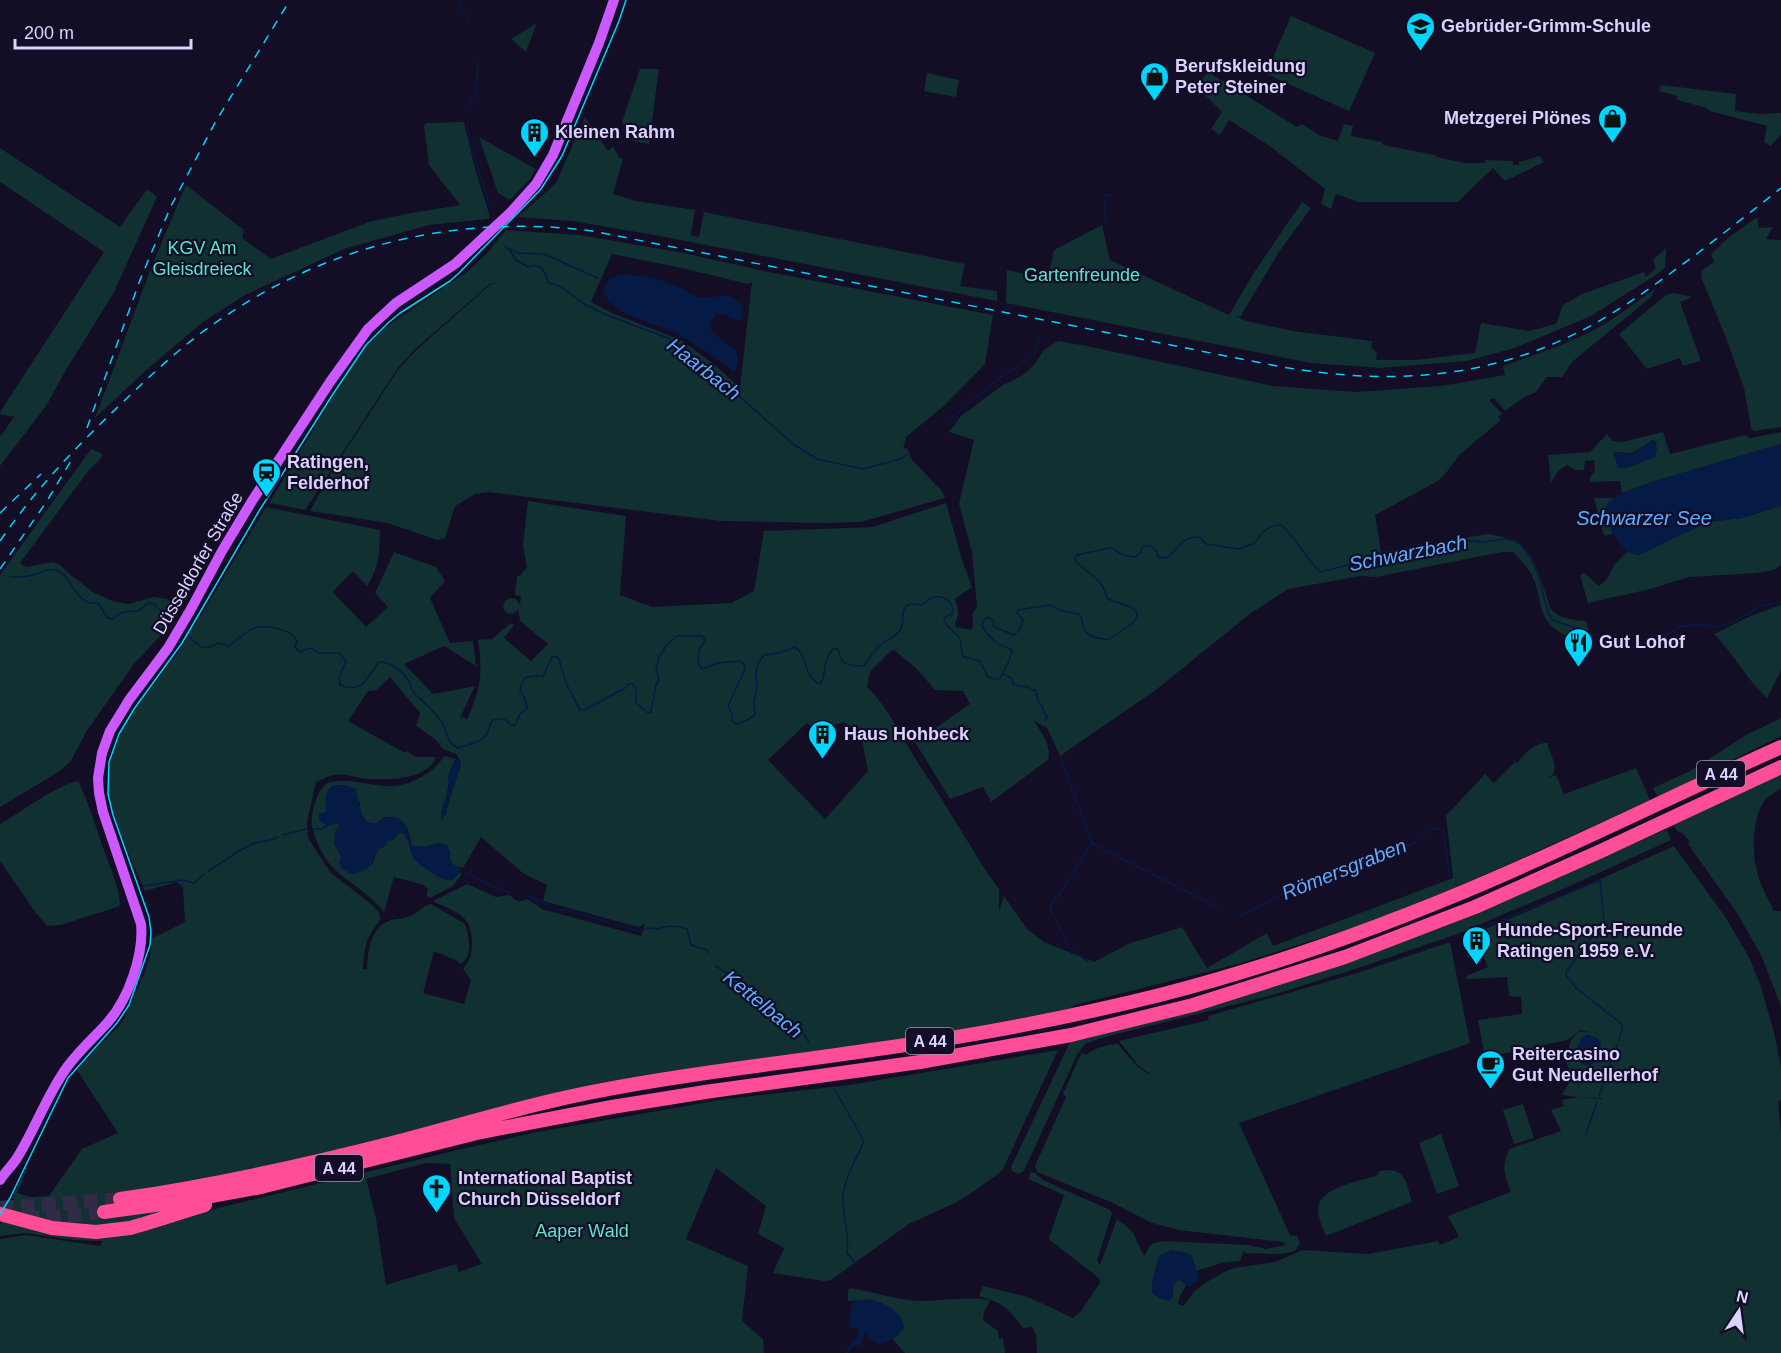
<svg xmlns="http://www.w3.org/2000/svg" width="1781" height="1353" font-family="Arial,sans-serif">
<rect width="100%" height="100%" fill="#130d26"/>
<path fill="#103031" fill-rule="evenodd" d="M1291,16l84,37 -26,58 -83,-37z
M537,23l-11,29 -15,-13z
M640,69h19l-10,75 -16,-3 -11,-19z
M1208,72l89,55 5,-3 17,11 19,6 6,-17 9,2 -2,10 31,6 1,3 52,10 1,2 29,6h20l1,-3 27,1v4h6v-3l21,-6 4,6 -39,19 -12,-13 -35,34h-100l-22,-8 -5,15 -10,-5 4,-15 -54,-42 -42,-27 -9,15 -9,-6 11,-17 -26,-26z
M927,73l32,7 -3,17 -32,-6z
M1661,85l75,9 -1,17 25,3 21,-1v21l-10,12 -7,-4 3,-16 -57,-15 -3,-3 -30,-8v-4l-18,-5z
M585,117l23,34 5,-5 6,11 4,2 -10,35 23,7 59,9 -4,25 8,2 5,-25 261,52 -5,22 37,5v10l-343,-66 -82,-14 -54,-4 38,-34z
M428,122l1,1 35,-1 11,47 15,48 -2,2 -59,6 -85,24 -99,46 -42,27 -60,51 -48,45 58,-155 33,-78 58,45 -2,8 29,21 98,-37 37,-8 54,-9 -31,-40 -5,-40z
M479,137l57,32 -6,10 -20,21 -12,-7z
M0,148l120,79 27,-38 10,8 -44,97 -47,76 -20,36 -46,60v-29l14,-20 -14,-3v-2l104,-160 -104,-70z
M1302,202l9,6 -32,44 -39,65 -4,-1 10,5 47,10 79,10 -1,6 6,6 -1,7h39l60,-7 6,-30 48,8 27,-7 7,-19 19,-11 62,-22 2,5 10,-9 -3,-8 13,-12 -1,20 -11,8 -63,40 -76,32 -48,13 -87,7 -69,-5 -305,-60 1,-33 26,5 1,-4 15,3 5,-24 48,-25 8,35 119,55 24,-41z
M1757,217l2,11 14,-1 -7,12 15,1v187l-27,4 -3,-3 -7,-40 -18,-50 -25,-61 1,-7 12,-8 -3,-8 17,-16z
M506,230l74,5 104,18 85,19 224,43 -8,49 -40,41 -39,32 -3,12 4,-1 5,12 29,30 4,8 -84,24 -36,1 -104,-2 -232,-29 -14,2 -20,12 -10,32 -8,2 -49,-17 -78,-12 24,-43 64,-98 17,-19 75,-66 7,-2 -7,1 -76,66 -16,18 -93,142 -36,-7 67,-111 30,-45 20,-20 82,-56 19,-18zM612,254l70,14 66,16 4,-2 -12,106 -25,-23 -34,-25 -69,-27 -21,-11z
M1656,288l-5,9 -79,65 -10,15h-15l-11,15 -13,6 -18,13 -11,-13 -5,2 13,14 -4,3 3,3 -42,35 -13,18 -8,8 -63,34 6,37 107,-18c41,6 44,21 57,57 2,5 3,13 6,18 7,10 24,11 35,12l5,18c-21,0 -42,-6 -49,-29 -3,-10 -4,-22 -9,-32 -4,-10 -12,-18 -20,-26h-11l-126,25 -15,-1 -73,13 -37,24 -94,76 -97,67 -13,-28 -14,-8c8,11 19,26 15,40l-57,42 -8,-15 -33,12 -35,-57 55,-38 -7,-13 -28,-1 -19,-22 -22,-18c-7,3 -7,5 -12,10 -13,13 -11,7 -15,27 27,26 41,65 64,95l55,89 13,18v22l5,-15 23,33 17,13 50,20 34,-18 54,-17 25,41 60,-35 6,13 180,-68 -7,-62 39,-42 9,9 22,-22 1,3c6,-10 19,-22 30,-21l8,22 -2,10 -6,3 9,-3 8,19 72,-26 14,32 -161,73 -115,48 -136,43 -163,41 -10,6 -82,16 -368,55 -429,125 -40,16 -59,7 -79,-18 2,-7 -3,6 -3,-1 6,-10 3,1 1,-2 -2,-1 15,-32v3l-10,24 13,4 19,-1 33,-47 36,-16 -41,-63 16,-18 29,-29 20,-44 7,-19 4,-22 32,-16 -2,-35 -6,-5 -32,9c-13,-31 -40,-85 -37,-118 6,-49 54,-94 79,-134l-2,-3 6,-8 3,-1 72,-120 114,23c0,20 -1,39 -13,56l-14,-15 -20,21 33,35 22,-20 -13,-14 19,-41 42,15 9,14 -15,17 20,45 23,-2 3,25 -32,-20 -40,18 29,30 42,-8 -15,32 4,-1 3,3c14,-33 16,-45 11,-80l14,-1 19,-16 3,2 -10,13 27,23 17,-17 -29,-24 2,-2 -2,-2v-7c-5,6 -12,7 -16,-1l2,-7 4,-3 7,1 4,6 1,-9 -6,-1 2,-19h3l7,-9 -4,-22 5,-44 98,15 -6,79 32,12 79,-4 23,-12 10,-60 109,-4 73,-24 16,57 10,27 -17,12c3,9 5,16 0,24l1,4 16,3c3,-8 -3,-16 5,-22l-5,-56 -13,-48 15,-64 -25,-8 12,-16 42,-31 20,-10 11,-10 10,-15 14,-9 29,5 186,40 83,6 85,-6 64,-11 -2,-9c29,-10 59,-20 87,-34 23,-12 45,-29 66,-44zM390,677l30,36 -4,13 19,13 8,10 13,5 5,8c-4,18 -12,35 -15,53l-5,-3c3,-7 6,-16 7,-24 2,-11 1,-19 8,-29l-12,-3c-10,18 -38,32 -59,30 -17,-1 -37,-8 -55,-4 -12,3 -20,32 -18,44 1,8 11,31 17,37 16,19 39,28 55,49l10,-35 30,8 4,5 -2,5 4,3 23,-12 9,-12 -3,-2c-5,9 -10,10 -19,5 -16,-9 -22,-16 -29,-32 -3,-5 -4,-8 -8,-12h-3l-8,8 -4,-1 -3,6 -7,3 -6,16 -31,-9 -7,-13 5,-17 -1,-3 22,-22v11l7,10 9,2 9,-7c22,3 22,8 27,29l12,1 16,-4 10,8 -1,10 4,4 10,3 18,-31 43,37 23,11 -4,16 95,26 7,-3 -4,12 -99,-27 -15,-10c-8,5 -11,1 -18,-4l-13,2 -29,-13 -34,17c23,12 39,13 39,42 0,11 -2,17 -9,26l8,11 -7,24 -41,-11 11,-42 24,10 2,3c14,-7 9,-28 5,-40l-34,-20c-9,2 -13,9 -21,12 -6,3 -12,2 -19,4 -21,7 -23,31 -24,49h-4c2,-24 2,-30 18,-50l-3,-8 -7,-7 -40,-31 -23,-35 -1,-16 9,-40c5,-2 12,-6 18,-7 10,-2 23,3 33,4 21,1 61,1 69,-22h-20l-10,-6 -1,2 -57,-32 20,-30 8,-1zM844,722l17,12 7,37 -43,48 -57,-59 39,-37 10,7z
M1674,293l19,4 -13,5 21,59 -18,5 -3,-8 -33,11 -28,-35 47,-39z
M1663,432l7,22 75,-19 5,3 31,-6v12l-126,37 -33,12 -2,-12 -30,1v-5l5,-6 -1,-11 -9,1 -1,9h-8l-9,-5 -9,6 -7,12 -3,-28 42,-3 17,-18 6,7 9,1zM1644,445l-6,18 -11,5 -14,-13 6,-3c10,3 17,0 25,-7z
M91,449l12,5 -4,7 -10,9 -69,93 6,4 27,-5 7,3 12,11 21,16 19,9 17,3 24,-7 14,2 13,8 -17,26 -29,31 -48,68 -15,29 -11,10 -60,36v-232z
M1594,498h21c-15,9 -7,22 -2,36l-9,2z
M1781,506v59l-7,5 -17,3 -68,4 -39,12 -62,14 -8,-28 4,-2 15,13 8,-7 7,-14 13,-13 11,3 70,-33 34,-4z
M1781,605v65l-14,28c-21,-19 -33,-44 -53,-64l39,-19z
M1781,718v18l-123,61 -5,-9 37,-17 56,-36z
M1781,773v16c-7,4 -14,7 -18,14 -10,15 -11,47 -7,64 3,16 11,30 18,44h7v95l-20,-51 -24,-42 -49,-69 2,-2 -8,-9 -4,-1 -6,-8z
M78,781c12,24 19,50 28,75 6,16 14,33 14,50l-59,19 -14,1 -11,-13 -36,-52v-37c23,-13 53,-37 78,-43z
M1667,829l4,11 -110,50 -106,45 -100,34 -82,26 -172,43 -16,6 -8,11 -53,116 -6,3 -6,-3 -1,-4 59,-125 153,-39 130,-42 99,-38z
M1674,846l52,72 24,41 10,25 14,48 7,35v33l-3,2 3,30v221h-744l-1,-18 -4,-8 -9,1c-13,-19 -22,-26 -44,-32l4,-10 45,11 45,21 8,-7 19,-28 -1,-5 -48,-37 -2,-3 15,-43 -36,-16 3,-7 4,1 8,7 22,10 45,20 2,3 -15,48 3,4 17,-46 15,12 12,25 7,-12 12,-3 86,4 17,4 19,-4 -1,-3 -105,-12 -27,-7 -39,-20 -76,-31 -2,-6 31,-69 -3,-3 16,-36 3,-5 4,2c9,-7 21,-11 32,-11 10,11 19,26 33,31l-13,-10 -19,-24 90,-21 -1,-4 146,-42 96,-32 20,101 -231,80 51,112 7,1 3,7 -4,7c-15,7 -32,2 -49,4l-3,-3 -4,10 -19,2 -25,8 -24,-21 -12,6 -6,19 5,23 8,2 5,-2c2,-8 -2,-17 9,-18l5,6 -6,10 -2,8 5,2 12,-15 10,-8 21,-12 8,-3 41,-6 28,-12 65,4 70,-13 2,4 19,-8 -11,-21 63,-24c-7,-20 -10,-23 -2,-43l52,-18 -10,-21 13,-4 -2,-6 16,-3 24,2v-1c-9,0 -31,-1 -40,-3l12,-21c-3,-3 -4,-3 -6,-7 -4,-9 2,-32 12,-35 6,-2 15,2 19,2l-18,-4 -14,10 -82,18 -7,-38 44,-6 -1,-17 -12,-1 -2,-19 -40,2 -1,-3 22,-9 -7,-15 -14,6 -1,-21 72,-30zM1588,1035l10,4 3,5 -25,14 5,-19z
M1058,1050l-56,121 -29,21 -18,11 -46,21 -78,56 -7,1 -51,-8 11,-25 -26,-14 8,-28 -50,-38 -30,71 62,27 -6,55 21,18 1,14h-764v-114l26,-4 74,11 3,-5 -29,-1 -48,-7 -26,3v-11l5,-7 63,14 104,-12 4,2 46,-15 240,-58 70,-16 194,-34 123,-14zM426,1163l24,1 4,54 28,46 -23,8 -3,-8 -70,21 -10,-67 -10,-39z
M1523,1104l11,34 -20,6 -11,-34z
M1441,1134l18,52 -22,8 -18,-51z
M1388,1170c19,0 19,17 24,32l-86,34c-3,-8 -8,-18 -8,-27 0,-21 41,-28 58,-33l4,-5z
M850,1288c23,4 47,12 70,13 23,0 47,-5 70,-1l-6,12 -1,8 15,11 1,8 4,-1 2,15h-100l-13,-14 12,-11 -3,-10 -33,-18 -20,1v-11z"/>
<path fill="#061a46" d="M622,274c18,1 35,4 52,11 8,3 16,10 26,12 20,4 22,-11 43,10l-1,12 -5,1 -15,-6h-6l-5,9 1,9 25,19c1,7 2,14 -2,20h-3l-14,-12 -40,-25 -52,-20 -17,-12 -5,-9 -1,-6 7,-8z
M1653,439l3,3 1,7 -2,8 -28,11h-9l-3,-10 -2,-3 2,-3 10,2 11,-2z
M1781,444v62l-39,12 -34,4 -70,33 -11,-3 -14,-18 -8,-24 3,-8 14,-9 33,-12z
M458,759l3,3 -1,6 -12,35 -2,11 -5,7v-9l8,-24 -1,-12 4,-11z
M334,785h11l11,4c4,14 2,21 11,33l9,2c24,-17 30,0 36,22l12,1 16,-4 8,3c3,10 -1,17 11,21l1,3c-2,4 -4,9 -9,10 -8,2 -32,-15 -37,-21 -6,-8 -2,-18 -11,-26h-3l-8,8 -4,-1 -3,6 -7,3c-7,17 -8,22 -27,25l-9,-5 -3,-7 2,-6c-7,-10 -10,-21 -2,-30l-1,-3 -11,3 -8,-5v-7l7,-2c0,-11 -3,-20 8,-27z
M1588,1035l10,4 3,5 -6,18 -5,4 -8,-2 -6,-6c2,-9 2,-21 12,-23z
M1172,1250l15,3 5,3 6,21v4l-9,6 -3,-1 -5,-6 -5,1c-5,6 -1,14 -6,20l-11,-3 -7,-5v-11l7,-26z
M857,1300c5,0 10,-1 15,0 14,3 30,12 32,27l-7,9 -16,9 -12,-7 -1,-3 -3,-1 -4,11h-7l-6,8h-2c3,-12 13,-10 13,-24l-10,-1 2,-23z"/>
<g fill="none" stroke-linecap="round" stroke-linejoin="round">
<path stroke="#061a46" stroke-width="1.5" d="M459,0l10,22
M465,110c14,-13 12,-32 13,-50
M467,124l4,22 18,57
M1104,223l2,-5 -2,-21 2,-2h6
M505,246l4,3 7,11 12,7c14,-5 17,5 21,16l11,3 24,18 25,12 59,22 21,14 104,92 24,15 46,10 37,-10 10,-6
M510,249l8,4 26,1 54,24
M950,419l43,-36 40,-28 8,-19
M10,577c6,0 13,0 19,-1 9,-2 17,-8 27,-6 19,6 17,36 42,33l9,14 5,2c3,-2 6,-4 9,-6 13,-5 13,4 27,-10l6,1 21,21
M184,632c14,11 15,22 34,11l11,3c7,-6 20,-17 29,-19 11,-2 34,3 39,14l-2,6 2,3 4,2 5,-3 6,-1 6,5h21l7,8 -7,16 1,8c25,10 26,-9 39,-23 9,-1 22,8 27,15 4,5 5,12 9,17 9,9 19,16 26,27 6,10 6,22 17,27 9,-3 24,-6 29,-14 3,-6 2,-10 6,-14l11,-1 8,6h3l5,-11 7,-5 -2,-11 -5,-5 1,-8 4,-7 9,-2h9l9,-19 3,-1 4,3 7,24 14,27h5l40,-22 4,-4h4l3,7v12l12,10 3,-1 5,-27 3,-5 -3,-11 3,-12 7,-11 11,-10h25l3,4 -6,10 -1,13 4,6 16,-6 22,-2 4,3 1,5 -17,37 4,9v6l4,3c8,-2 14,-4 19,-10l-1,-11 3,-18 -1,-12 2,-10 6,-8 15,-2 16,-6c13,8 7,25 22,36h4c6,-11 2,-29 14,-35l4,3c1,15 12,15 25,15 5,-7 11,-17 17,-22 8,-6 12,-4 19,-14 5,-8 1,-17 5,-22 4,-6 11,-4 17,-3 1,-1 8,-6 9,-7 11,-5 24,4 21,16l-7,3 -1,4c4,8 15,14 16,18 3,7 -1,10 4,18l16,4 8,16 10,3c5,-5 14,-24 14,-30 -17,-7 -20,-9 -30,-24l1,-5 4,-4 6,3 1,7 20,8 6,-6 3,-9 -6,-7 1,-3 31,-5 14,6 16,3c4,5 3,9 5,15 4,9 15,9 24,11l25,-17 4,-7 -1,-5 -5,-4 -23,-8 -5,-12 -5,-7 -22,-18 -1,-4 2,-3 32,-7h4l9,7 13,2 5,-4 3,-7h8l6,6 1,5c19,6 16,-22 42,-20l6,7 33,5 16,-6c5,-10 14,-18 26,-18 16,13 24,33 39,47l53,-13 28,-1 29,-7 28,-11 26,2 21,-3 12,2c10,10 18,24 22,37 5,15 5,29 13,42l86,29 9,-1 32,-21 15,-3 25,3 13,-4 28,-17 21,-4
M1003,674l8,4 3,7 14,2 3,3h4l4,13 3,3 3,9 3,1 -3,5
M1061,759l31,84 126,65
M314,829h7l7,-4
M282,835l25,-6
M208,871c16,-9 29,-21 47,-28 8,-3 15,-1 23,-6
M466,873c8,3 14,8 22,11 6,3 15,5 23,9
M144,886l39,-6 11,3 10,-9
M527,895l30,15h9l42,12
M115,913l9,-13
M1238,917l73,-38 25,-11 64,-18 13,-6 20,-16 10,3 7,45
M614,924l27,8 6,-4 11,1c8,-4 21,-3 29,0l4,16 16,5 1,3
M1465,935l135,-55 4,41 -38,51v3l10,13 46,36v5l-3,11
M1088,962l-20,-16 -18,-38 1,-4 8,-9 33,-52
M716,966c31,20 59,45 88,68l5,9
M835,1090l29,51c-7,17 -22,41 -21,59 0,18 7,36 4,53l7,9
M1599,1096l18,-51
M1586,1134l11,-32"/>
<path stroke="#312b47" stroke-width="14" stroke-dasharray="14 7" stroke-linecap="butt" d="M0,1208l120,-9
M26,1219l78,-7"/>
<path stroke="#cb59ff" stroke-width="10" d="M0,1180c5,-8 12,-14 17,-22 17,-27 28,-58 46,-85 12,-19 30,-34 45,-51 21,-24 36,-68 33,-98l-38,-112 -4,-19 -1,-15 4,-25 8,-22 19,-31 39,-52 23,-39 31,-58 30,-50 78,-119 38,-53 28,-26 59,-39 55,-51 26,-29 17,-29 9,-22 37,-90 15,-43"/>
<path stroke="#ff4d98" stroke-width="14" d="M120,1199c92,-13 182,-33 272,-56 70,-18 140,-40 211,-53 91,-18 184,-27 275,-41 95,-13 189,-31 282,-54 113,-29 222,-68 329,-114 98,-42 194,-90 292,-134
M104,1212l80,-11 77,-14 220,-55 131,-25 93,-15 215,-30 151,-27 122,-30 152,-48 130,-50 126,-56 180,-84
M0,1214l52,14 44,4 34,-4 14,-4 61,-19"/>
<path stroke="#00d5fd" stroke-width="1.5" d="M0,1214l10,-16 58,-120 49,-55 12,-18 21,-60 1,-13 -2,-15 -36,-102 -5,-21 1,-32 10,-28 15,-25 48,-66 77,-132 74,-117 33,-49 22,-22 12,-10 50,-32 9,-8 82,-84 21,-33 57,-135 7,-21"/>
<path stroke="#00d5fd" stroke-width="1.5" stroke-dasharray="9 8" stroke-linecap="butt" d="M87,428l53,-148 31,-74 45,-85 74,-121
M0,513l41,-39
M0,541c38,-55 76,-94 123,-139 32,-31 64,-61 101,-85 108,-74 239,-103 368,-86l685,135c111,20 215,14 315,-41 38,-21 72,-47 106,-72 28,-22 56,-43 83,-65
M0,569l47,-68 25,-42"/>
</g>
<defs>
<symbol id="school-pin" viewBox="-11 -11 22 30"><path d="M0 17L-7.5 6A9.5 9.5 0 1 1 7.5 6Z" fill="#00d5fd" stroke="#130d26"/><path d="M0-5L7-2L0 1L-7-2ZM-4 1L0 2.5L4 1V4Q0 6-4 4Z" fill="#111"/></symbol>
<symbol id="shop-pin" viewBox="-11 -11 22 30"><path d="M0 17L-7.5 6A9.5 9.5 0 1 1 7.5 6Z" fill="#00d5fd" stroke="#130d26"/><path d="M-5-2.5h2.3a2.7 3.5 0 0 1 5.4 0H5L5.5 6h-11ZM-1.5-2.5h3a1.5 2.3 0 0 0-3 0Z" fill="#111"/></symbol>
<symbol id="building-pin" viewBox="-11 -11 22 30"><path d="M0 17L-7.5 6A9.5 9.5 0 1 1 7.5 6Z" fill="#00d5fd" stroke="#130d26"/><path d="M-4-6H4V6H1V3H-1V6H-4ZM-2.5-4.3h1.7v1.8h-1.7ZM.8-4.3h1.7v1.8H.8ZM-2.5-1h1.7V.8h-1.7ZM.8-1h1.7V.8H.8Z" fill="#111"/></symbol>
<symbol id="station-pin" viewBox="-11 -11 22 30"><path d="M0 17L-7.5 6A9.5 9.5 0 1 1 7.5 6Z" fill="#00d5fd" stroke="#130d26"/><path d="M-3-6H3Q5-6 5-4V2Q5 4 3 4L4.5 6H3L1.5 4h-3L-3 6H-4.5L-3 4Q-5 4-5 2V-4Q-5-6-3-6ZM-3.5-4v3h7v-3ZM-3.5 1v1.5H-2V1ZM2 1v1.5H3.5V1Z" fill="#111"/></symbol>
<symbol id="restaurant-pin" viewBox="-11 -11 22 30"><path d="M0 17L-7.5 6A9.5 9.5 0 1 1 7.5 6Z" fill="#00d5fd" stroke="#130d26"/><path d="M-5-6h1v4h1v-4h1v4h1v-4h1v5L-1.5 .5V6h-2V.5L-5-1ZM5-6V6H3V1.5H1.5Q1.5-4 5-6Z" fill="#111"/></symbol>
<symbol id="cafe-pin" viewBox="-11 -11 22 30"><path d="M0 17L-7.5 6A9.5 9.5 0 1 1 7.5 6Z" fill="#00d5fd" stroke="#130d26"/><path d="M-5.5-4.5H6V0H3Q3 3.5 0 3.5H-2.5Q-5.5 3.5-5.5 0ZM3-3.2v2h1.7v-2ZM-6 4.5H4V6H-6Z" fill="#111"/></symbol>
<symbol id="church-pin" viewBox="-11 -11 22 30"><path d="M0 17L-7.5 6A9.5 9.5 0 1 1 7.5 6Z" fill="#00d5fd" stroke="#130d26"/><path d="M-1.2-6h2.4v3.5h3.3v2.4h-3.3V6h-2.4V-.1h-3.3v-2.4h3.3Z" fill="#111"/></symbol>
</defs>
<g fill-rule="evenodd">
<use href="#school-pin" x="1404" y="10" width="33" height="45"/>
<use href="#shop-pin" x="1138" y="60" width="33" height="45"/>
<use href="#shop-pin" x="1596" y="102" width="33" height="45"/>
<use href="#building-pin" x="518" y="116" width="33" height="45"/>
<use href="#station-pin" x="250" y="456" width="33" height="45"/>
<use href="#restaurant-pin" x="1562" y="626" width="33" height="45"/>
<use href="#building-pin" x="806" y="718" width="33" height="45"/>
<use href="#building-pin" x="1460" y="924" width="33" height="45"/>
<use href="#cafe-pin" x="1474" y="1048" width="33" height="45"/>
<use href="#church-pin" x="420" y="1172" width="33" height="45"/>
</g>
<g text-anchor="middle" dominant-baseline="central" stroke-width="4.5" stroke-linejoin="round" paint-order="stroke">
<g fill="#130d26" stroke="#9e97be" stroke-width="1.5">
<rect x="1697" y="761" width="48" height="26" rx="4.5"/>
<rect x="906" y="1028" width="48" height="26" rx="4.5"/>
<rect x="315" y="1155" width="48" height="26" rx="4.5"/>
</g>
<g font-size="16" font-weight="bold" fill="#dad2ff">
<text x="1721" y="774">A 44</text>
<text x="930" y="1041">A 44</text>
<text x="339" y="1168">A 44</text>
</g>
<g font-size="18" font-weight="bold" fill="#dad2ff" stroke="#130d26" text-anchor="start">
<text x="1441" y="26">Gebrüder-Grimm-Schule</text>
<text x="1175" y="66">Berufskleidung<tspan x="1175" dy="21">Peter Steiner</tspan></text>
<text x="1591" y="118" text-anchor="end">Metzgerei Plönes</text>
<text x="555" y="132">Kleinen Rahm</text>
<text x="287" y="462">Ratingen,<tspan x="287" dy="21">Felderhof</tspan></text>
<text x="1599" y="642">Gut Lohof</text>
<text x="844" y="734">Haus Hohbeck</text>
<text x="1497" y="930">Hunde-Sport-Freunde<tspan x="1497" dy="21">Ratingen 1959 e.V.</tspan></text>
<text x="1512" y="1054">Reitercasino<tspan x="1512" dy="21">Gut Neudellerhof</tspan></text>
<text x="458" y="1178">International Baptist<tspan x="458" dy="21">Church Düsseldorf</tspan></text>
</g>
<g font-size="18" fill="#55e8cc" stroke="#130d26">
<text x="202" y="248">KGV Am<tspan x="202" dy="21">Gleisdreieck</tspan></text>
<text x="1082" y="275">Gartenfreunde</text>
<text x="582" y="1231">Aaper Wald</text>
</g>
<g font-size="18" fill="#dad2ff" stroke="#130d26">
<text transform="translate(198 563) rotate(-60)">Düsseldorfer Straße</text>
</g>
<g font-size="20" font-style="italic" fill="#60acff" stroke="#130d26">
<text transform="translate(704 369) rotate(38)">Haarbach</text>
<text x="1644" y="518">Schwarzer See</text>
<text transform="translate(1408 553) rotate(-11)">Schwarzbach</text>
<text transform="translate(1344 869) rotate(-22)">Römersgraben</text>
<text transform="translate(763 1004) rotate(39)">Kettelbach</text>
</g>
</g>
<g transform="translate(1739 1311) rotate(13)" stroke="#130d26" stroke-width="4.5" paint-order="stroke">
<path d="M0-4.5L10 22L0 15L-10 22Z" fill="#dad2ff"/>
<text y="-9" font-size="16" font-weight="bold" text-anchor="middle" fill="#dad2ff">N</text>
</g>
<path d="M15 39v9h176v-9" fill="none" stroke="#dad2ff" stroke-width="3"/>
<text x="24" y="39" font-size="18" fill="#dad2ff" stroke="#130d26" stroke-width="4.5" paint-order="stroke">200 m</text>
</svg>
